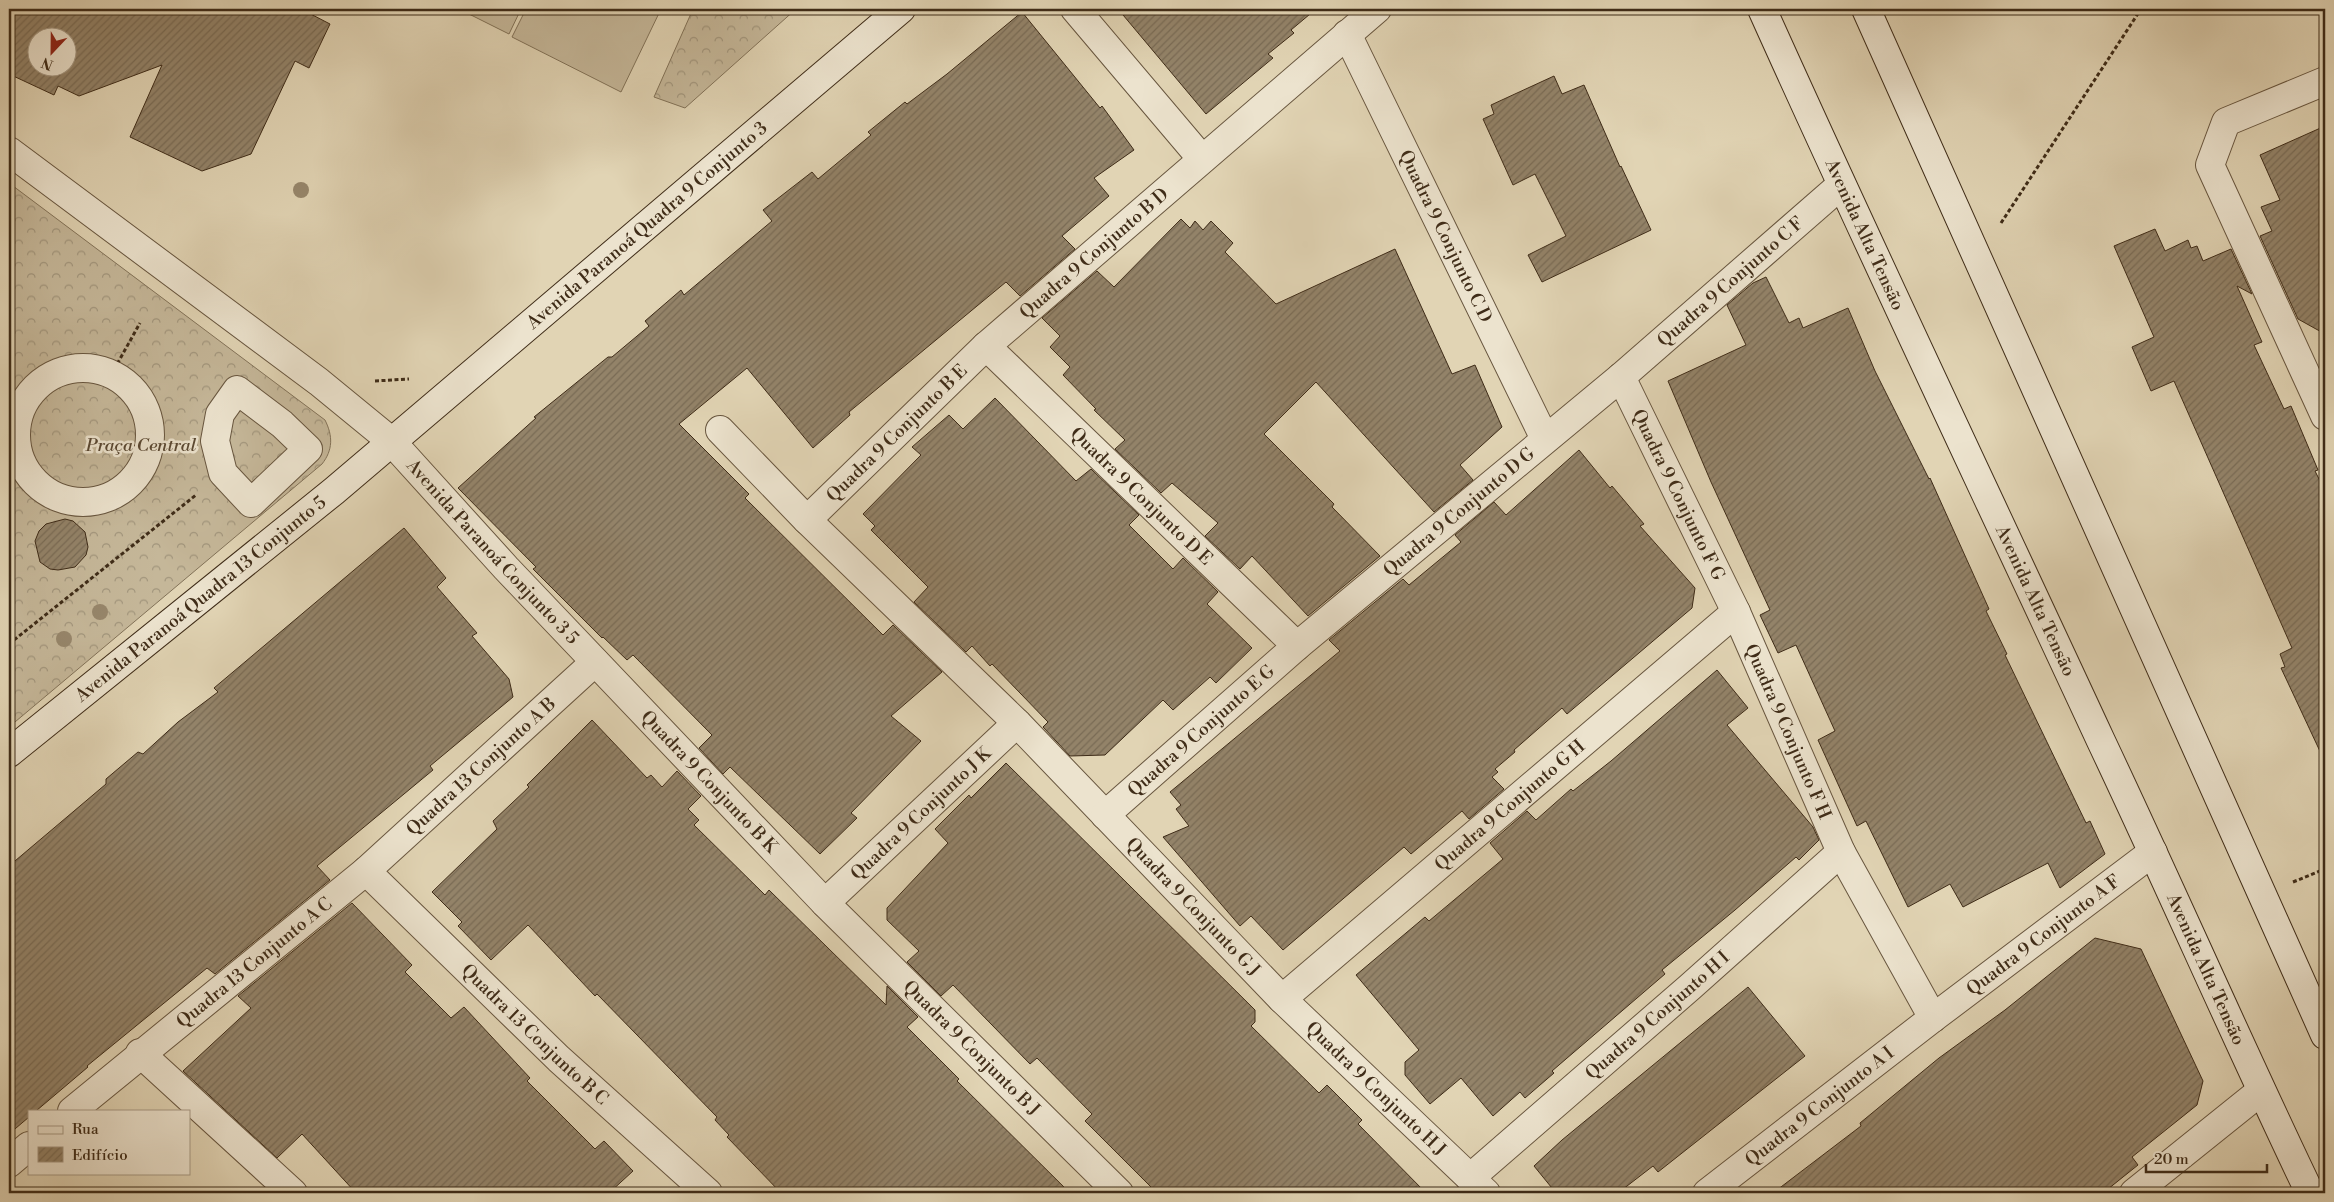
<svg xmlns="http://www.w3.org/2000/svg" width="2334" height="1202" font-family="'Libre Bodoni',serif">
<defs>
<pattern id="forest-crowns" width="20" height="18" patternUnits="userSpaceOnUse" patternTransform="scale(1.25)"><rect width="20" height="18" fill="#c5b799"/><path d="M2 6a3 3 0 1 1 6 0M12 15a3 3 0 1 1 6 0" fill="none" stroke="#a1957c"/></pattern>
<pattern id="building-hatch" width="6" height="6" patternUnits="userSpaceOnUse" patternTransform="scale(1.25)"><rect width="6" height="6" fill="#938369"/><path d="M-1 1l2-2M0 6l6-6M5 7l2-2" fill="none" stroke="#796b55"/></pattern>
</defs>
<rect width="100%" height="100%" fill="#e1d4b4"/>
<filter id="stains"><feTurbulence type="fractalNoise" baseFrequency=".004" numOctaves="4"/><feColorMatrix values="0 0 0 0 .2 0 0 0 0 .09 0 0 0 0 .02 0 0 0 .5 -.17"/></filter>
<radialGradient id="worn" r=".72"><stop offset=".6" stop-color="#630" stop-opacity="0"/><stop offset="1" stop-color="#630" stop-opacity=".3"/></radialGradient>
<path fill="#c5b799" stroke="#827258" d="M459,9h62l-12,25z
M526,9h135l-40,83 -109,-55z"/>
<path fill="url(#forest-crowns)" stroke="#827258" d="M693,9h103l-111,99 -31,-11z
M9,183l316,237c8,16 8,30 -3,44l-313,263z"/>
<path fill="url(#building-hatch)" stroke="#3f2c18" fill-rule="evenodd" d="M9,9h292l29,15 -21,44 -14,-7 -44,93 -49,17 -72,-34 32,-72 -83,31 -21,-10 -4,9 -45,-21zM38,38h30v30h-30z
M1118,9h198l-25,21 3,3 -26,21 5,4 -67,56z
M1022,12l78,96 2,-2 32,44 -40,28 15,18 -47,40 13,13 -55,47 -14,-14 -157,130 1,3 -37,33 -66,-80 -68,56 70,70 -4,4 138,137 10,-10 49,47 -51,44 30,25 -70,72 6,5 -37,36 -90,-87 -7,7 -24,-26 13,-13 -79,-80 -6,5 -24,-23 -1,1 -69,-69 3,-2 -78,-79 78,-70 -2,-1 74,-60h4l37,-31 -4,-5 36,-31 3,5 88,-74 -9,-11 49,-38 6,7 53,-44 -3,-3 37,-30 2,2 40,-30z
M1554,76l8,18 22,-9 36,82 1,-1 30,64 -109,52 -14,-27 38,-19 -31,-62 -22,11 -30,-66 11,-5 -3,-9z
M2325,126v208l-27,-15 -38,-83 12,-5 -11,-24 19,-7 -20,-45z
M1181,219l9,9 5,-7 8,9 8,-9 22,22 -8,9 51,52 119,-55 57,125 23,-9 27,62 -42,38 13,15 -39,32 -118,-130 -52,52 70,70 -2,3 48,49 -72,60 -56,-60 -12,13 -35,-33 13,-13 -46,-40 -11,10 -46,-44 10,-9 -31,-30 2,-1 -33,-34 7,-8 -20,-20 10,-11 -18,-18 55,-47 17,16z
M2155,229l10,22 23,-11 3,8 6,-2 6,15 28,-12 21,45 -15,-8 25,56 -8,3 30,64 7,-3 27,64 -3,1 10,20v271l-44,-94 4,-1 -5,-13 12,-6 -118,-267 -23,10 -19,-44 22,-10 -40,-91z
M1766,277l23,46 10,-5 4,10 45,-20 27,63 54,108 1,-1 59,131 -3,2 21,43 -2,1 81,168 4,-2 15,33 -45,34 -12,-25 -85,44 -13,-23 -42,23 -42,-86 -9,5 -39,-86 17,-9 -39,-86 -18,8 -18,-38 10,-5 -59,-128 -43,-101 78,-36 -19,-40 26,-22z
M995,398l81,83 15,-12 48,46 -10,10 44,44 10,-11 35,34 -11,12 45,44 -36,35 -6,-6 -37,33 -10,-10 -58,55 -35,1 -27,-29 5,-5 -56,-58 -2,2 -18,-20 -6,6 -52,-50 14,-15 -57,-57 4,-4 -12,-12 58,-59 -9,-8 37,-32 14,14z
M1579,450l31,38 2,-2 32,38 -4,2 55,62 -3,20 -125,106 -5,-6 -48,42 1,2 -20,17 3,3 -6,5 12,12 -35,30 -7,-8 -51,43 -7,-7 -121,103 -32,-34 -11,10 -77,-89 26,-11 -13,-17 5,-4 -11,-13 170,-141 -11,-11 74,-61 6,6 52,-43 -6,-7 39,-33 12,13z
M65,519l8,2 12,11 3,15 -2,8 -11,12 -17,3 -8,-1 -10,-7 -5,-21 4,-10 7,-7z
M404,528l42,50 -9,9 40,46 -5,3 37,43 4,18 -83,69 3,4 -116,96 13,14 -115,94 -8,-6 -120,98 1,1 -52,44h-7v6l-20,17v-268l97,-82v-5l32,-27 5,2 35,-32 40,-30 -4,-4z
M1717,670l31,38 -21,17 86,102 6,13 -20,20 -3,-3 -61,53 -73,60 3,4 -113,97 2,2 -29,25 -5,-6 -27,24 -32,-38 -31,26 -25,-29v-13l14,-12 -63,-75 69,-58 4,4 74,-62 -13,-16 37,-32 9,9 35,-31 2,2 38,-30z
M592,720l55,58 4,-3 11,12 15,-16 24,25 -13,13 11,11 -5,5 71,70 4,-5 117,115 1,-19 31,31 -11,10 52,52 -2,2 113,112h-289l-54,-56 2,-2 -14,-15 2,-3 -120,-123 -2,2 -67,-71 -37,35 -33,-34 4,-4 -30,-30 65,-63 -4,-8 36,-34 -2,-2z
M1006,763l249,247v12l-4,4 68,67 8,-8 35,35 -4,4 68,69h-269l-72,-72 7,-7 -55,-56 -7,6 -77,-79 -12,11 -34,-34 12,-11 -32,-31v-12l61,-65 -13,-14 34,-34 2,3z
M352,903l60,62 -7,7 46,46 13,-11 66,71 -3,3 68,68 9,-8 29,30 -24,22h-253l-54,-59 -25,24 -94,-87 68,-63 -13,-12z
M2095,938l46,11 62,132 -6,24 -65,52 6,8 -35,28h-330l88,-67 -1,-3 79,-65 66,-48z
M1748,987l57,69 -147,116 -5,-6 -35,27h-62l-22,-27 28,-26z"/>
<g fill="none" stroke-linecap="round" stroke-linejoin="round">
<defs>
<g id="street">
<path d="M1075,9l127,150"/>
<path id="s1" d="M1347,34l198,405"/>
<path d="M2325,81l-99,41 -16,43 115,251"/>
<path id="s2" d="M9,151l310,231 72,59 115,127 319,335 294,290"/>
<path id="s3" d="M986,346l311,300"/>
<circle cx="83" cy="435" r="67"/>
<path id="s4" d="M1621,377l115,235 105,240 92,166"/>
<path d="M237,390l45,34 26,25 -57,54 -28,-30 -8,-32 5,-27z"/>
<path id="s5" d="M720,430l87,90 210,203 265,276 204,194"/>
<path id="s6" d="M807,520l179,-174 391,-337"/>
<path id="s7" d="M1105,815l192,-169 324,-269 220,-192"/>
<path id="s8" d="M366,871l193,188 149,134"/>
<path id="s9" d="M825,903l192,-180"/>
<path id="s10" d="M1282,999l454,-387"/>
<path d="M140,1053l153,140"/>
<path id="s11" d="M72,1111l294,-240 229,-209"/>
<path d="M9,1163l20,-17"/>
<path id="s12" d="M1470,1178l220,-191 151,-135"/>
<path id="s13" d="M1707,1193l226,-175 220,-166"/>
<path d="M2134,1193l127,-102"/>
</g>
<g id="secondary">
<path id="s14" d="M1762,9c110,245 226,488 339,732 71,150 137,302 209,452"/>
<path d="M1866,9l459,1026"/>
<path id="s15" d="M9,753l325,-262 567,-482"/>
</g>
</defs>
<use href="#street" stroke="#68563f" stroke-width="30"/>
<use href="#secondary" stroke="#3f2c18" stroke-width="30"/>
<path stroke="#3f2c18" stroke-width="3" stroke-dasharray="4 2.5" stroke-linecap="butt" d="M2001,223l140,-214
M111,375l29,-52
M375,381l34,-2
M9,644l187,-149
M2293,882l32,-13"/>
<use href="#street" stroke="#ece3ce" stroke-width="28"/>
<use href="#secondary" stroke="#ece3ce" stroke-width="28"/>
</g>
<g fill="#97876c">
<circle cx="301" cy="190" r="8"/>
<circle cx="100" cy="612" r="8"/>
<circle cx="64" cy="639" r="8"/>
</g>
<g text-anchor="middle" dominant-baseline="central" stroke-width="5" stroke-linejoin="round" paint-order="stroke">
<g font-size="18" fill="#3f2c18" stroke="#ece3ce">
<text stroke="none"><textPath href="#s15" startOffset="828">Avenida Paranoá Quadra 9 Conjunto 3</textPath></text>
<text stroke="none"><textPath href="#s14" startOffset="248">Avenida Alta Tensão</textPath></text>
<text stroke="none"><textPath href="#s1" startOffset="225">Quadra 9 Conjunto C D</textPath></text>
<text stroke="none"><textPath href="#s6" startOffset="392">Quadra 9 Conjunto B D</textPath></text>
<text stroke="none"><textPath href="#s7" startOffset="822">Quadra 9 Conjunto C F</textPath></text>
<text stroke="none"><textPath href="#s6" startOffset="125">Quadra 9 Conjunto B E</textPath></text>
<text stroke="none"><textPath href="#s4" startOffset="131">Quadra 9 Conjunto F G</textPath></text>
<text stroke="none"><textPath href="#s3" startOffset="216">Quadra 9 Conjunto D E</textPath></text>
<text stroke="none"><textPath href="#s7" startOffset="466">Quadra 9 Conjunto D G</textPath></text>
<text stroke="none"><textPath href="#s2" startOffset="630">Avenida Paranoá Conjunto 3 5</textPath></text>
<text stroke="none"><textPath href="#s15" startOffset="246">Avenida Paranoá Quadra 13 Conjunto 5</textPath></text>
<text stroke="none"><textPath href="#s14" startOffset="652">Avenida Alta Tensão</textPath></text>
<text stroke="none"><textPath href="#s7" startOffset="128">Quadra 9 Conjunto E G</textPath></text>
<text stroke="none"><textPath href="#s4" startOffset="392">Quadra 9 Conjunto F H</textPath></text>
<text stroke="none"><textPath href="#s11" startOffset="535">Quadra 13 Conjunto A B</textPath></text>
<text stroke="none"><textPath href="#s2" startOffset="946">Quadra 9 Conjunto B K</textPath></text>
<text stroke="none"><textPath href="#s10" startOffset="299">Quadra 9 Conjunto G H</textPath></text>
<text stroke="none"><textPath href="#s9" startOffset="131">Quadra 9 Conjunto J K</textPath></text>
<text stroke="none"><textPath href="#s5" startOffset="672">Quadra 9 Conjunto G J</textPath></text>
<text stroke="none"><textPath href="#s13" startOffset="424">Quadra 9 Conjunto A F</textPath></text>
<text stroke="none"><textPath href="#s11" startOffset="235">Quadra 13 Conjunto A C</textPath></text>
<text stroke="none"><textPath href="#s14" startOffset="1058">Avenida Alta Tensão</textPath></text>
<text stroke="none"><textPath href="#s12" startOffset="248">Quadra 9 Conjunto H I</textPath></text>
<text stroke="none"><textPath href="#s8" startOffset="235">Quadra 13 Conjunto B C</textPath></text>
<text stroke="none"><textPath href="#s2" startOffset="1320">Quadra 9 Conjunto B J</textPath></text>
<text stroke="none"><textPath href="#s5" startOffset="930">Quadra 9 Conjunto H J</textPath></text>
<text stroke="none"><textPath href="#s13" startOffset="142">Quadra 9 Conjunto A I</textPath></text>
</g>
<g font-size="18" font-style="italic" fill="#5a4832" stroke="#ece3ce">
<text x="141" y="445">Praça Central</text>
</g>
</g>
<rect width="2334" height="1202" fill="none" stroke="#e1d4b4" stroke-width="30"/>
<rect x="10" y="10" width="2314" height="1182" fill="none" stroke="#3f2c18" stroke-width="2.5"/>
<rect x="15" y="15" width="2304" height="1172" fill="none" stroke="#3f2c18"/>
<rect x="28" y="1110" width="162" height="65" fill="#ece3ce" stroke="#a79a85"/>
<rect x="38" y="1126" width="25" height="8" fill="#ece3ce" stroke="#a79a85"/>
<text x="72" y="1134" font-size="15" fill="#3f2c18">Rua</text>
<rect x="38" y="1147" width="25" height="15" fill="url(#building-hatch)" stroke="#a79a85"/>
<text x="72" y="1160" font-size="15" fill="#3f2c18">Edifício</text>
<g transform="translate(52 52) rotate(202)"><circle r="24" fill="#ece3ce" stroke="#a79a85"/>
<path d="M0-4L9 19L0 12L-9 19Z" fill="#8f2418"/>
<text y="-8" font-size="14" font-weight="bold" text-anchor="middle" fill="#3f2c18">N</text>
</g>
<path d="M2146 1164v8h121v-8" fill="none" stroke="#3f2c18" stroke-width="2.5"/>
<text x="2154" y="1164" font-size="15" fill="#3f2c18" stroke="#ece3ce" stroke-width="4" paint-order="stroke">20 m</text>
<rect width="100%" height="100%" filter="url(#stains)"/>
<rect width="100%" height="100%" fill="url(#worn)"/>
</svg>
